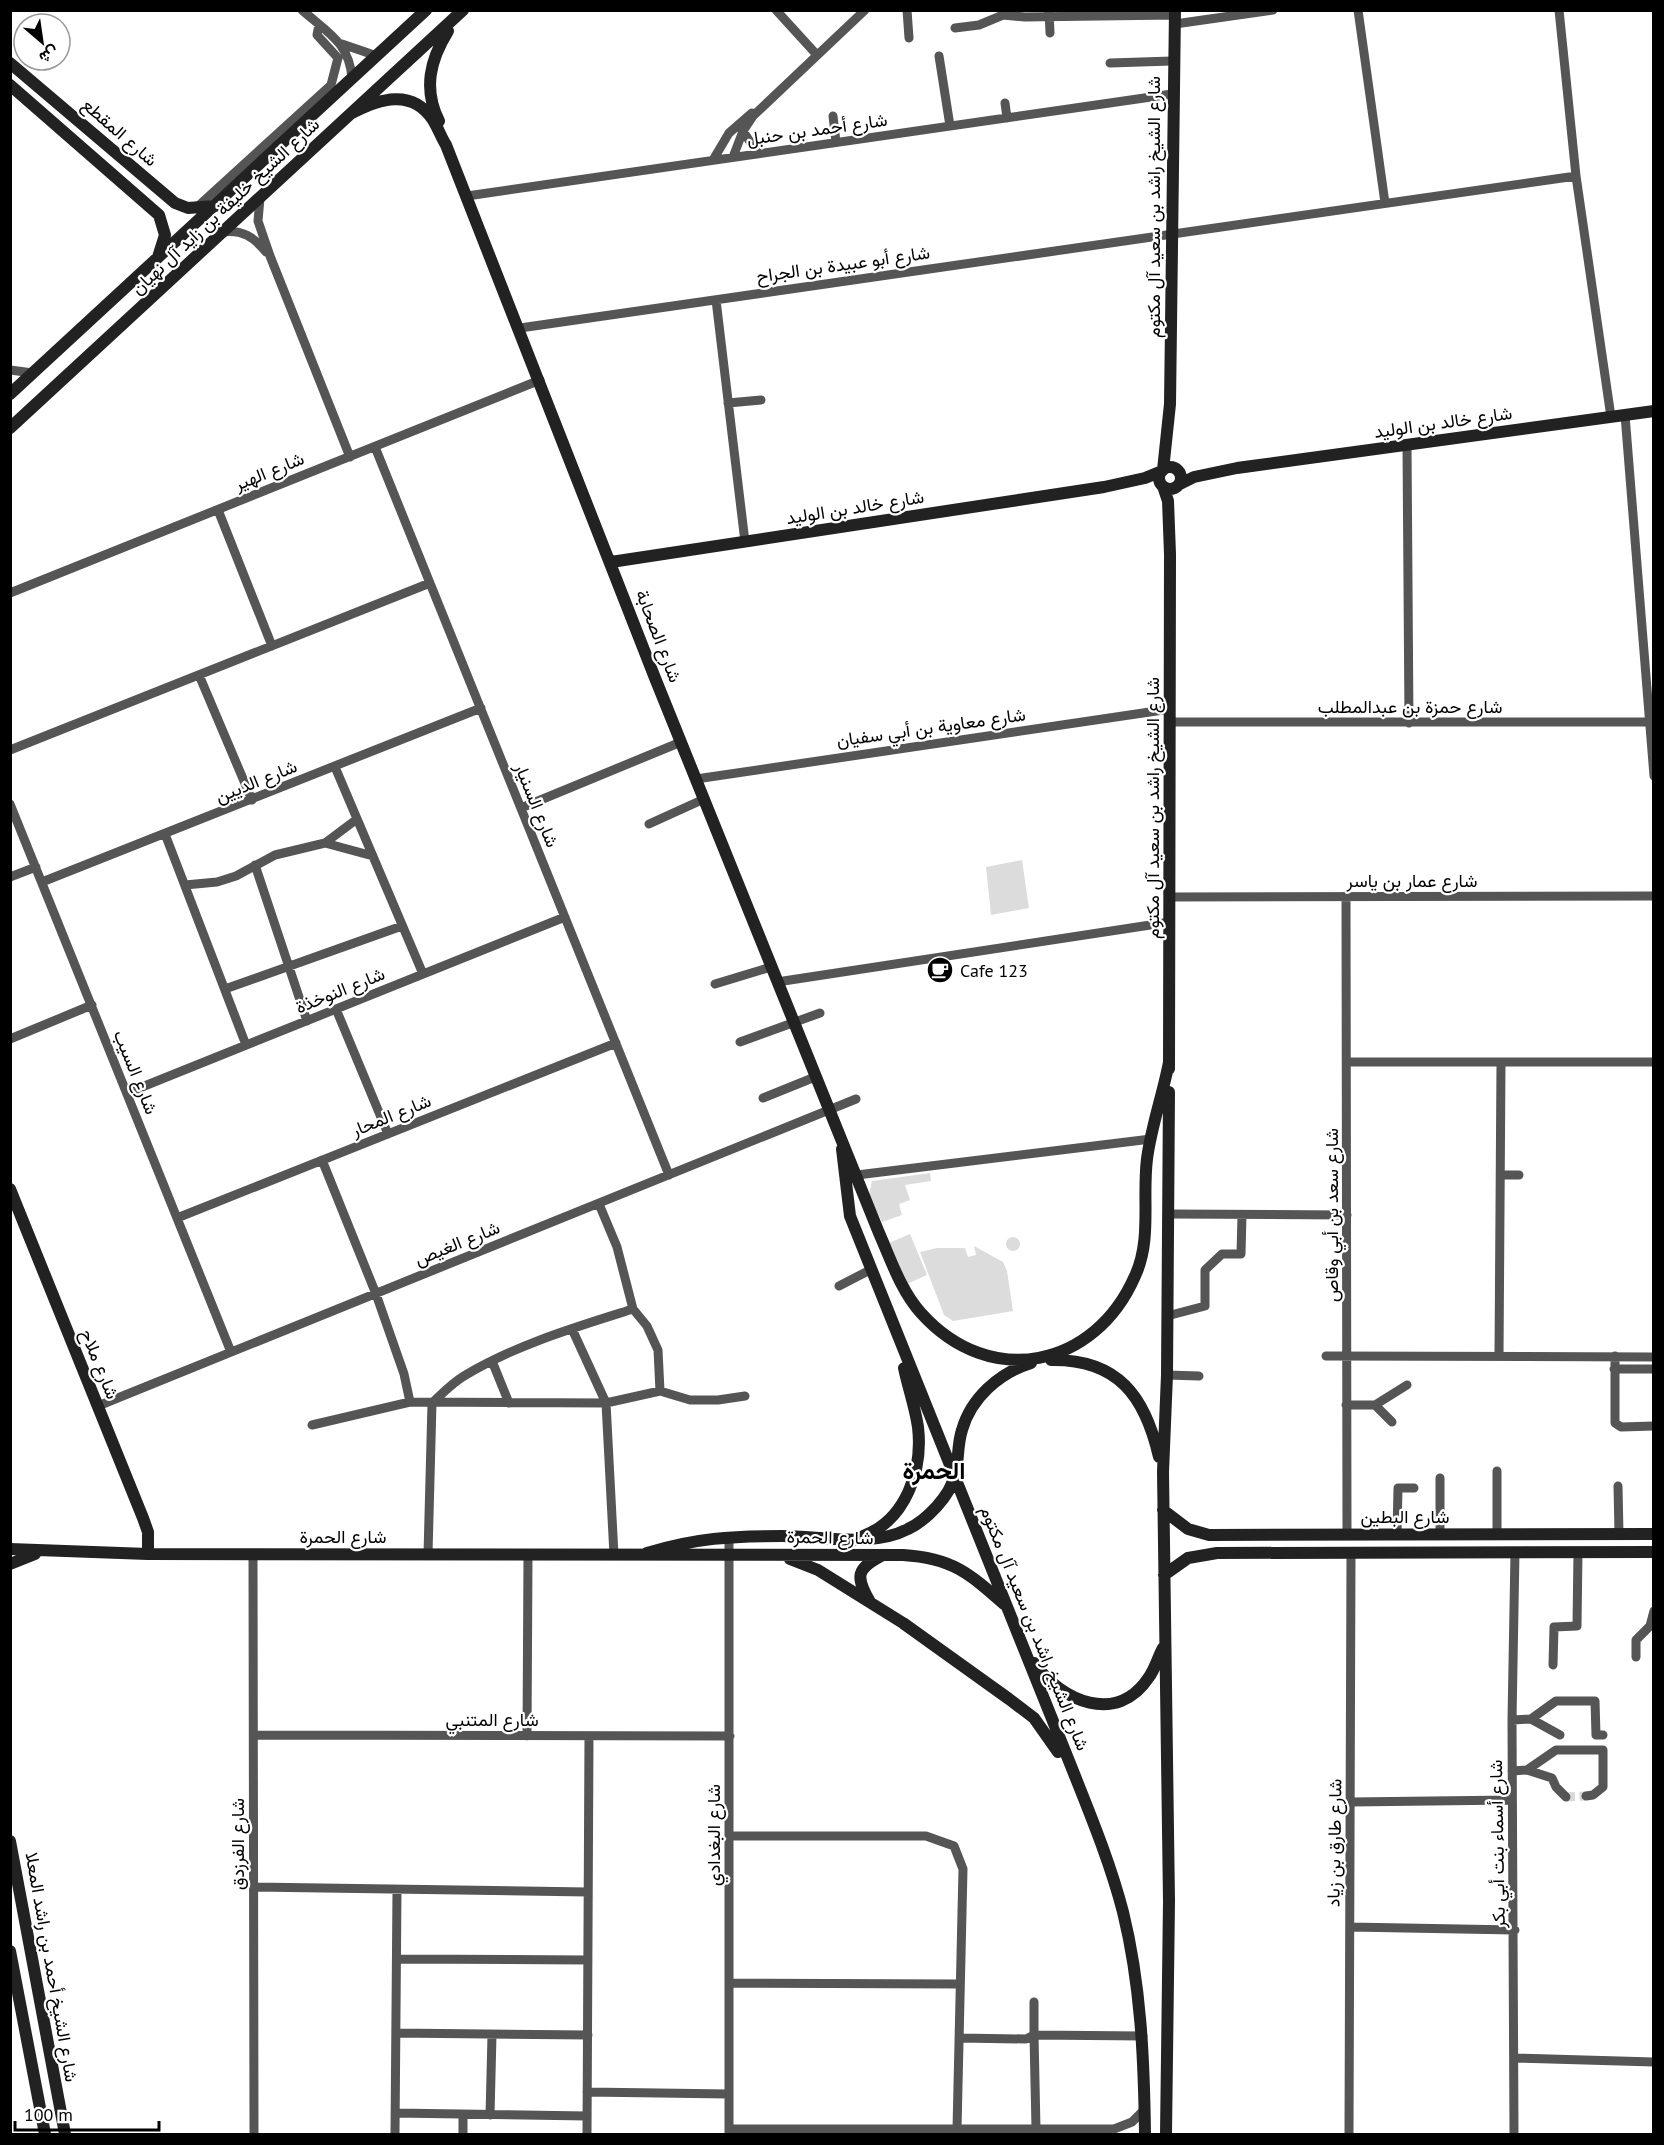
<svg xmlns="http://www.w3.org/2000/svg" width="1664" height="2145" font-family="'PT Sans',Vazirmatn,sans-serif">
<rect width="100%" height="100%" fill="#fff"/>
<path fill="#dcdcdc" d="M1022,860l7,48 -38,7 -5,-48z
M930,1173l1,8 -26,4 5,15 -11,4 3,11 -20,7 -13,-27 3,-14z
M910,1234l17,41 -20,9 -18,-41z
M1006 1244a7 7 0 1 1 14 0a7 7 0 1 1-14 0Z
M974,1246l29,16 4,9 6,40 -60,10 -9,-6 -24,-63 17,-4h28l3,9 8,-2z"/>
<g fill="none" stroke-linecap="round" stroke-linejoin="round">
<path stroke="#d9d9d9" stroke-width="9" stroke-dasharray="9 4.5" stroke-linecap="butt" d="M1566,1797l20,-1"/>
<path stroke="#555" stroke-width="9" d="M302,10c25,22 48,33 50,69
M776,10l41,45
M907,10l2,28
M1358,10l27,193
M1559,10l17,166 35,241
M1049,11l1,22
M1175,24l98,-14
M955,28l24,-3 24,-10 22,2 150,-2
M342,44l35,12
M939,56l11,70
M1110,63l62,-2
M1005,103l2,15
M833,116l3,26
M743,131l15,23
M733,157l10,-26 10,-15 112,-106
M713,160l16,-27 23,-20
M467,196l705,-102
M260,198l-2,23 12,35 80,201
M196,208l135,-123 7,-27 -21,-23 2,-10
M222,232c20,-3 32,5 44,20
M716,300l29,242
M520,328l1056,-152
M10,370l23,3
M728,403l33,-3
M1625,415l29,361
M1407,445l2,278
M375,447l294,728
M218,510l54,136
M10,593l530,-213
M199,675l53,125
M1170,722h480
M10,750l420,-167
M335,767l88,207
M696,779l474,-70
M10,804l221,548
M521,808l160,-66
M649,824l55,-25
M165,834l81,211
M325,843l48,13
M255,865l52,156
M10,877l26,-10
M42,882l439,-174
M185,885l32,-3 19,-6 39,-21 50,-12 32,-24
M1346,896l1,639
M1170,897l484,-1
M777,982l393,-60
M715,984l56,-17
M225,989l177,-63
M336,1009l52,125
M10,1039l82,-34
M740,1042l80,-29
M1349,1062h305
M127,1093l438,-176
M763,1098l52,-21
M322,1160l54,134 28,80 6,28
M857,1175l294,-36
M1501,1175h18
M599,1204l18,43 16,62 14,17 11,24 2,41
M1169,1214l178,1
M177,1218l439,-175
M839,1286l31,-16
M1167,1316l38,-10v-36l17,-16h19l1,-39
M572,1329l34,74 8,152
M1326,1356l328,1
M1499,1356l2,-293
M1615,1356v67l6,4 33,-1
M492,1361l17,42
M1614,1369h40
M1167,1375l32,1
M1346,1405h29
M98,1406l758,-307
M1392,1422l-17,-17 32,-20
M312,1425l98,-23 196,1 54,-12 30,9h28l27,-4
M1618,1486l1,48
M1397,1534l1,-46h16
M1440,1534v-56
M1497,1534v-63
M253,1554l1,580
M428,1554l4,-151c10,-9 20,-20 32,-27 51,-31 112,-49 169,-67
M1636,1657v-17l14,-14 4,-15
M1553,1665l1,-38 23,-1 1,-74
M1531,1719l29,16
M1512,1720l19,-1 25,-18h39l1,34h7
M254,1735l476,1
M527,1736l1,-181
M1527,1770l29,-20h47v37l-10,8 -7,1
M1512,1771l15,-1 25,8 4,9 10,10
M1351,1802l161,-2
M729,1836h197l28,10 9,23 -6,260
M254,1887l334,5
M1350,1927l165,3
M397,1959l191,1
M729,1983l231,1
M396,2033l192,2
M960,2038l66,1 8,-4v-33
M1515,2058l139,4
M587,2092l142,2
M395,2113l192,3
M490,2115l2,-80
M729,2129h385l18,-7 13,-13
M1036,2129l-2,-94 109,1
M395,2134l2,-244
M463,2134v-19
M587,2134l2,-398
M729,2134v-597
M1349,2134l2,-581
M1514,2134l-2,-414 3,-168"/>
<path stroke="#222" stroke-width="12" d="M10,63l165,140 13,5 27,-2
M10,85l149,130 6,20 -7,22
M352,113c27,-14 60,-25 81,7 5,8 8,17 13,25l209,533 224,555c12,27 22,58 42,80 69,77 174,55 214,-37 17,-36 7,-78 12,-117 4,-32 16,-65 22,-97
M439,121c-16,-32 -9,-61 9,-90
M10,394l416,-384
M10,428l453,-418
M1159 478a11 11 0 1 1 22 0a11 11 0 1 1-22 0Z
M1163,470l7,-66 5,-394
M1180,484l14,-7 43,-9 417,-57
M1163,486l5,15 2,53 -1,515
M611,562l493,-75 41,-9 17,-7
M842,1149l8,67 221,550c19,48 39,96 52,146 18,73 21,147 22,222
M10,1189l133,329 5,14v22
M1051,1360c67,-1 94,36 108,97
M1163,1510l25,19 21,6 445,-1
M863,1536c43,-16 60,-66 55,-109 -3,-20 -10,-40 -14,-59
M10,1549l138,5 755,1c49,3 66,18 101,49
M647,1553c48,-15 85,-17 135,-17 39,0 90,12 126,-7 19,-9 42,-33 47,-54 4,-14 2,-30 7,-45 9,-32 37,-57 69,-67
M790,1559l28,11 85,53 106,76 25,19 24,34
M10,1564l25,-10
M1164,1575l24,-17 29,-5 437,-1
M870,1602c-15,-26 -14,-33 13,-47
M1034,1663c27,38 83,63 115,14 6,-8 9,-20 14,-29
M10,1841l55,293
M10,1951l35,183
M1166,2134l3,-233 -6,-429 4,-97 2,-283"/>
</g>
<defs>
<symbol id="cafe-disc" viewBox="-11 -11 22 22"><circle r="9.5" fill="#000" stroke="#fff"/><path d="M-5.5-4.5H6V0H3Q3 3.5 0 3.5H-2.5Q-5.5 3.5-5.5 0ZM3-3.2v2h1.7v-2ZM-6 4.5H4V6H-6Z" fill="#fff"/></symbol>
</defs>
<g fill-rule="evenodd">
<use href="#cafe-disc" x="925" y="955" width="30" height="30"/>
</g>
<g text-anchor="middle" dominant-baseline="central" stroke-width="4.5" stroke-linejoin="round" paint-order="stroke">
<g font-size="18" fill="#000" stroke="#fff">
<text transform="translate(817 129) rotate(-8)">شارع أحمد بن حنبل</text>
<text transform="translate(120 132) rotate(41)">شارع المقطع</text>
<text transform="translate(225 206) rotate(-43)">شارع الشيخ خليفة بن زايد آل نهيان</text>
<text transform="translate(1153 207) rotate(-90)">شارع الشيخ راشد بن سعيد آل مكتوم</text>
<text transform="translate(843 264) rotate(-8)">شارع أبو عبيدة بن الجراح</text>
<text transform="translate(1443 422) rotate(-8)">شارع خالد بن الوليد</text>
<text transform="translate(269 471) rotate(-22)">شارع الهير</text>
<text transform="translate(855 507) rotate(-9)">شارع خالد بن الوليد</text>
<text transform="translate(659 636) rotate(69)">شارع الصحابة</text>
<text x="1410" y="706">شارع حمزة بن عبدالمطلب</text>
<text transform="translate(931 727) rotate(-8)">شارع معاوية بن أبي سفيان</text>
<text transform="translate(256 781) rotate(-22)">شارع الديين</text>
<text transform="translate(537 805) rotate(68)">شارع السنيار</text>
<text transform="translate(1152 808) rotate(-90)">شارع الشيخ راشد بن سعيد آل مكتوم</text>
<text x="1412" y="880">شارع عمار بن ياسر</text>
<text transform="translate(340 990) rotate(-22)">شارع النوخذة</text>
<text transform="translate(136 1072) rotate(68)">شارع السيب</text>
<text transform="translate(391 1115) rotate(-22)">شارع المحار</text>
<text transform="translate(1331 1215) rotate(-90)">شارع سعد بن أبي وقاص</text>
<text transform="translate(457 1243) rotate(-22)">شارع الغيص</text>
<text transform="translate(100 1364) rotate(68)">شارع ملاح</text>
<text x="1405" y="1516">شارع البطين</text>
<text x="343" y="1536">شارع الحمرة</text>
<text transform="translate(830 1537) rotate(1)">شارع الحمرة</text>
<text transform="translate(1035 1628) rotate(68)">شارع الشيخ راشد بن سعيد آل مكتوم</text>
<text x="492" y="1719">شارع المتنبي</text>
<text transform="translate(713 1835) rotate(-90)">شارع البغدادي</text>
<text transform="translate(1334 1843) rotate(-89)">شارع طارق بن زياد</text>
<text transform="translate(237 1844) rotate(-90)">شارع الفرزدق</text>
<text transform="translate(1497 1844) rotate(-91)">شارع أسماء بنت أبي بكر</text>
<text transform="translate(52 1967) rotate(80)">شارع الشيخ أحمد بن راشد المعلا</text>
</g>
<g font-size="18" fill="#000" stroke="#fff" text-anchor="start">
<text x="960" y="970">Cafe 123</text>
</g>
<g font-size="24" font-weight="bold" fill="#000" stroke="#fff">
<text x="934" y="1470">الحمرة</text>
</g>
</g>
<rect width="1664" height="2145" fill="none" stroke="#000000" stroke-width="24"/>
<g transform="translate(42 42) rotate(151)"><circle r="28" fill="#ffffff" stroke="#999999" stroke-width="1.5"/>
<path d="M0-4.5L10 22L0 15L-10 22Z" fill="#000000"/>
<text y="-9" font-size="16" font-weight="bold" text-anchor="middle" fill="#000000">ش</text>
</g>
<path d="M15 2121v9h144v-9" fill="none" stroke="#000000" stroke-width="3"/>
<text x="24" y="2121" font-size="18" fill="#000000" stroke="#ffffff" stroke-width="4.5" paint-order="stroke">100 m</text>
</svg>
